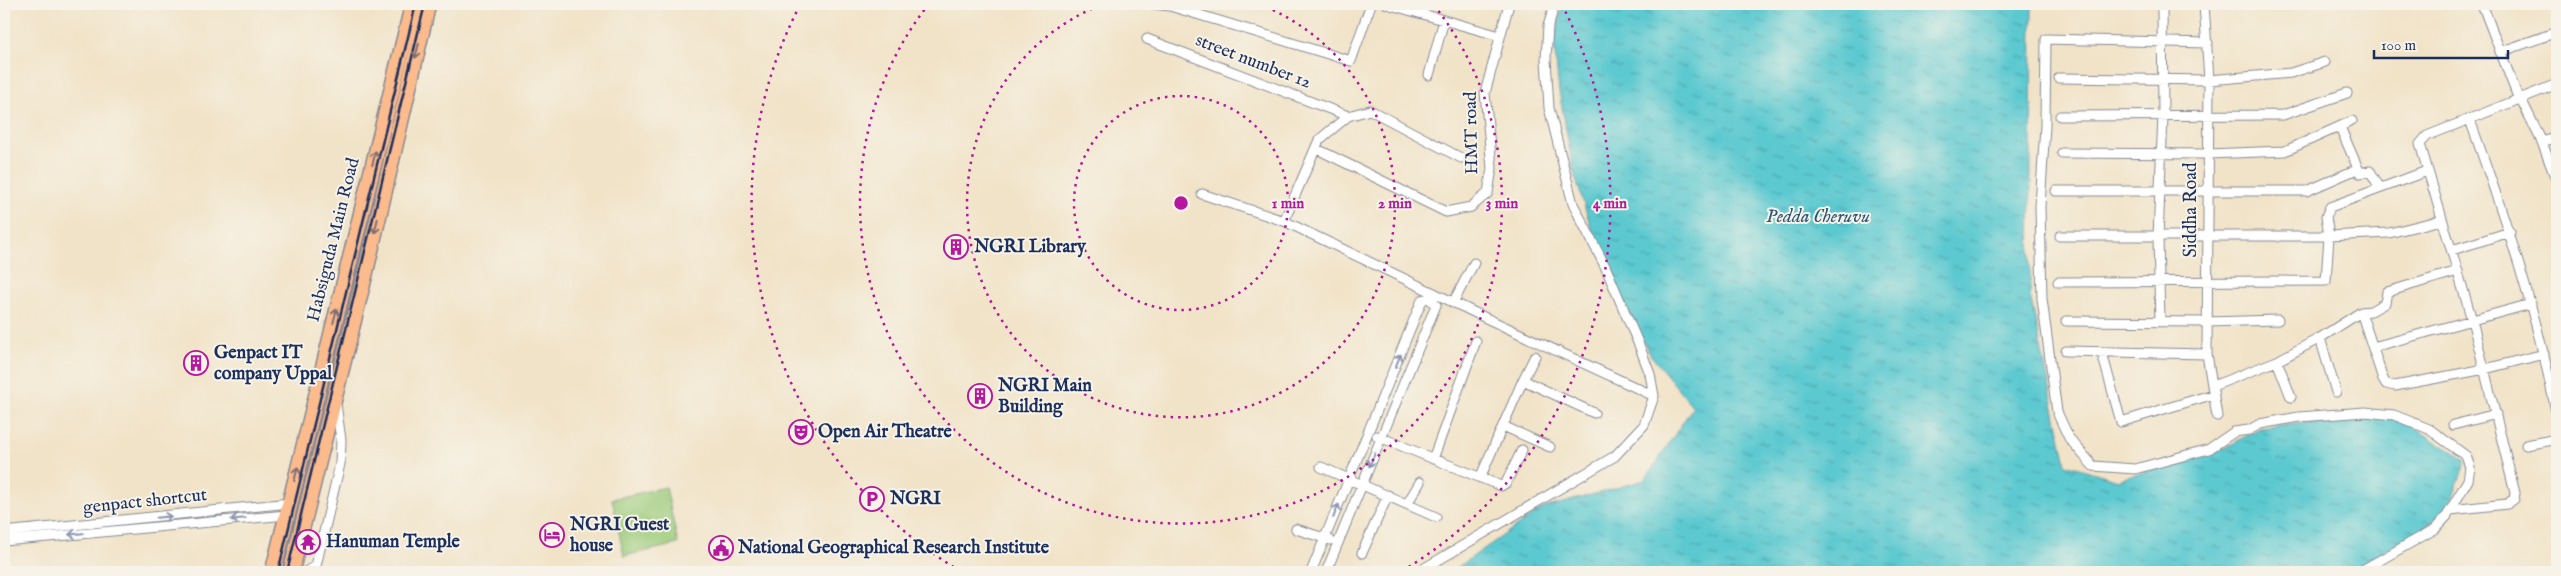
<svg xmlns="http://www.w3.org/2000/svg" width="2561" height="576" font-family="'IM FELL English',serif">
<defs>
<pattern id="water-ripples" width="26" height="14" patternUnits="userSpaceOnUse" patternTransform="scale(1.25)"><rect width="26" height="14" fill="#5cc9d0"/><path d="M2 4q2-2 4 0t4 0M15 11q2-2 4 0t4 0" fill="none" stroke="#4ba4ac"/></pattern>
</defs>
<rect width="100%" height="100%" fill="#f7f3e8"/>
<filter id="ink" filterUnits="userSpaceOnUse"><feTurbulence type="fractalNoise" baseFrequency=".02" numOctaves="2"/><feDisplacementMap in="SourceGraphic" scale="10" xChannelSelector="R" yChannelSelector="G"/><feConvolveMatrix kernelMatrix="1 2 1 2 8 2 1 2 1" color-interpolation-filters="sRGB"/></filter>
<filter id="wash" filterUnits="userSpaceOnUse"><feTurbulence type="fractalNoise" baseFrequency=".0096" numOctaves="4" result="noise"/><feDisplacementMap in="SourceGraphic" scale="20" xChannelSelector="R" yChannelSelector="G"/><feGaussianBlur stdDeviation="1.12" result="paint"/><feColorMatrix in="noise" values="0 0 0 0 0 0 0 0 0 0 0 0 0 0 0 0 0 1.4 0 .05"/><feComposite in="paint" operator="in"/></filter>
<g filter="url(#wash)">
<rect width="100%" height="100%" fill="#f1e3c8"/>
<path fill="#9bca79" stroke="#5b7c6c" d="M666,487l12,57 -54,12 -12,-57z"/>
<path fill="url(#water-ripples)" stroke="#3c7c97" d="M1563,4h469l-2,292 36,168 52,16 109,-33 33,-19 45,-5 92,-5 69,42 -12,34 -23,30 -83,48h-897l90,-63 104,-29 48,-73 -44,-54 -53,-110 -22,-70 -15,-82 -5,-49z"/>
</g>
<g filter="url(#ink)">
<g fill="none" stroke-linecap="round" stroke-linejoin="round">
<defs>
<path id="minor" d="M1153,4l17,2 181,55 20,-57
M1387,4l113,32
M2204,4l5,76 -2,274 10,62
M2482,4l37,96
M1147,39l201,77
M2208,43l-162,-4 -1,87 -5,80 2,93 15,113 12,26 24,28 42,3 74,-20 25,-17 15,-2 11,-6 39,-7 66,-5 29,3 35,14 37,27 4,11 -2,13 -21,36 -12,13 -76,43
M2500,52l57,-20
M1429,75l15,-55
M2059,78l150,2 82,-7 34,-11
M2521,99l21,43 15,40
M2060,116l223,-1 64,-22
M2470,120c35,98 68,195 87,297
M2340,127l20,46 10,-2 10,17
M2542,142l15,-5
M1317,149l129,63 25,-5 17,-14 4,-25 -7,-75 24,-89
M2062,153l146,1 77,-3 67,-30
M2056,191h251l50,-22
M1202,194l82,27 204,98 166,77
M1284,221l35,-81 29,-24 22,-6 91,48
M2060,236h269l60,-3 53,-13
M2452,250l58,-18
M2058,282l268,-1 3,-45 -3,-19 4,-10 97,-36
M1453,303l21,-40
M2361,312l22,67 3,5 9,2 90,-17 59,-15
M2066,321l141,1 71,-2
M2160,322l-2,-85 5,-122 -1,-106
M2320,338l16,54
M2373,347l158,-43
M2066,351l141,3
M2102,353l19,69 93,-28
M2277,361l14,36
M1523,380l12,-24
M2213,386l64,-25 43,-23 41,-26 10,-1 14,-8 2,-11 71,-21
M2453,425l43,-11
M1503,426l47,21
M1377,436l124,50 5,-3 16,-33
M2526,445l31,-6
M1433,459l43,-118
M1321,467l115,50
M1480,478l43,-98 71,33
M1407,504l13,-22
M2450,510l57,-6 7,-5 1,-6 -43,-173 -52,-176 7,-8 130,-52
M1296,529l34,11
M4,532l286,-29
M4,541l283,-26
M1362,553l26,-58
M305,572l11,-6 24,-102 1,-24 -5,-36
M1311,572l111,-272 7,-2 7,7 -2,5 -108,262
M1418,572l197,-116 29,-31 10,-29 -4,-22 -11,-29 -34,-79 -32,-62 -24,-96 -3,-49 2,-33 7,-22"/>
<path id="primary" d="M273,572l140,-568
M291,572l74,-298 63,-270"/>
</defs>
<use href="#minor" stroke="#868993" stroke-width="11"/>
<use href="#primary" stroke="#868993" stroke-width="18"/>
<use href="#minor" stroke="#fff" stroke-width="9"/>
<use href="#primary" stroke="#fbbb8c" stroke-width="15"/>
<path stroke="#1b2f5e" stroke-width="2.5" d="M278,572l138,-568
M287,572l138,-568"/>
</g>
<defs><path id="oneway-shaft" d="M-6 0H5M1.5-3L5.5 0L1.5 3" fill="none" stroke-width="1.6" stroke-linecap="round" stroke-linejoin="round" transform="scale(1.25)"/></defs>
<g stroke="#806e73">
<use href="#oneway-shaft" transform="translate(417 51) rotate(104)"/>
<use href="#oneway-shaft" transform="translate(374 158) rotate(-76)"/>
<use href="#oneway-shaft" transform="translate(376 226) rotate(103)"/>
<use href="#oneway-shaft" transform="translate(335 316) rotate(-76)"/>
<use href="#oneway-shaft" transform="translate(296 474) rotate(-76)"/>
</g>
<g stroke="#8d97ae">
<use href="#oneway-shaft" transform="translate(1398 361) rotate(-68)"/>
<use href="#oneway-shaft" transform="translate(1372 460) rotate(114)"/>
<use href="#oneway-shaft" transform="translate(1336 511) rotate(-68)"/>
<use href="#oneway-shaft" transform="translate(164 517) rotate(-6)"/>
<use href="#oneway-shaft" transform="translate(238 519) rotate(175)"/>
<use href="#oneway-shaft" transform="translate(76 534) rotate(175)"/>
</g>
</g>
<g fill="none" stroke="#b5179e" stroke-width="2.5" stroke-dasharray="2.5 5">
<circle cx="1181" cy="203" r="107"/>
<path d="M1259 4A214 214 0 1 1 1103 4"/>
<path d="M1434 5A321 321 0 1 1 928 5"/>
<path d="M960 571A429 429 0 0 1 800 5M1562 5A429 429 0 0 1 1402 571"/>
</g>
<defs>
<symbol id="building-ring" viewBox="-11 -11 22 22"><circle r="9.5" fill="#f7f3e8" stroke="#b5179e" stroke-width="1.5"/><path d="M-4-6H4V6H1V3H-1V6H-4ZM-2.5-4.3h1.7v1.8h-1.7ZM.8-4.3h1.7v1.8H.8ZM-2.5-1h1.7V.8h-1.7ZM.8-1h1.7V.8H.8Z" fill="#b5179e"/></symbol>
<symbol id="theatre-ring" viewBox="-11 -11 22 22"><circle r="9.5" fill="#f7f3e8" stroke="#b5179e" stroke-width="1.5"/><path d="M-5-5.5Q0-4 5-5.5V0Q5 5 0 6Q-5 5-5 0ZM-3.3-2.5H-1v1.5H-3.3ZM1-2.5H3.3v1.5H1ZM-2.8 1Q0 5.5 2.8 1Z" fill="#b5179e"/></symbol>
<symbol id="parking-ring" viewBox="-11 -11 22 22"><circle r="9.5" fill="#f7f3e8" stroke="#b5179e" stroke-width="1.5"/><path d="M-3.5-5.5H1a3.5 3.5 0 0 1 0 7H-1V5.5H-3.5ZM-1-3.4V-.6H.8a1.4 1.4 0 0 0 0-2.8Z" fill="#b5179e"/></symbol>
<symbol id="hotel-ring" viewBox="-11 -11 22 22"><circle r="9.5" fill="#f7f3e8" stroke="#b5179e" stroke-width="1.5"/><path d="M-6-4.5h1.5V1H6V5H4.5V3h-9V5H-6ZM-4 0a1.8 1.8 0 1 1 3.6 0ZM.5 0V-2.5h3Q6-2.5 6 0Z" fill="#b5179e"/></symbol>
<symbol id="temple-ring" viewBox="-11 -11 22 22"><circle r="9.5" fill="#f7f3e8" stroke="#b5179e" stroke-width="1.5"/><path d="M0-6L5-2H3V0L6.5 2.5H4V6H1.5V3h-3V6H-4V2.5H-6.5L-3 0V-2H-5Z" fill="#b5179e"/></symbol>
<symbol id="civic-ring" viewBox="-11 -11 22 22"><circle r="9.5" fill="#f7f3e8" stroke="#b5179e" stroke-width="1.5"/><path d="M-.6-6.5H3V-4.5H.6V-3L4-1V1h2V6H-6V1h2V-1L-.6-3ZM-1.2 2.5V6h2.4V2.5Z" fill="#b5179e"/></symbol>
</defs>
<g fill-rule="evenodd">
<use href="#building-ring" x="942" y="233" width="28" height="28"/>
<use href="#building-ring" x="182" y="349" width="28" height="28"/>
<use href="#building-ring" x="966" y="382" width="28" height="28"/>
<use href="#theatre-ring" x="787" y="418" width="28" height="28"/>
<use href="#parking-ring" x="858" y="485" width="28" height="28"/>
<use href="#hotel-ring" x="538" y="521" width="28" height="28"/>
<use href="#temple-ring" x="294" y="528" width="28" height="28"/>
<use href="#civic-ring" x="707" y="534" width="28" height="28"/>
</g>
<g text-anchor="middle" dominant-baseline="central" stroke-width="4" stroke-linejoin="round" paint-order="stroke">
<g font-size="18" fill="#1b2f5e" stroke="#f7f3e8">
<text transform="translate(1253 62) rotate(21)">street number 12</text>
<text transform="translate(1472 133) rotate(-91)">HMT road</text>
<text transform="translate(2191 210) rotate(-90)">Siddha Road</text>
<text transform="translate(334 240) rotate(-76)">Habsiguda Main Road</text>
<text transform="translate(145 502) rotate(-6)">genpact shortcut</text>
</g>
<g font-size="18" font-weight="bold" fill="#1b2f5e" stroke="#f7f3e8" text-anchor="start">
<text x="974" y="247">NGRI Library</text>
<text x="214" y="353">Genpact IT<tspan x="214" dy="21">company Uppal</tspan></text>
<text x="998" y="386">NGRI Main<tspan x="998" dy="21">Building</tspan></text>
<text x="818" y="432">Open Air Theatre</text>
<text x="890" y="499">NGRI</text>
<text x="570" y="525">NGRI Guest<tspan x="570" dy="21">house</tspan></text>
<text x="326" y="542">Hanuman Temple</text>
<text x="738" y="548">National Geographical Research Institute</text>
</g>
<g font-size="19" font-style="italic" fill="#2b567a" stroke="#f7f3e8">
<text x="1818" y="217">Pedda Cheruvu</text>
</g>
</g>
<circle cx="1181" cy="203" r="8" fill="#b5179e" stroke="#f7f3e8" stroke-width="2.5"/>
<g font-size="15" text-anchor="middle" font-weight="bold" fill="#b5179e" stroke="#f7f3e8" stroke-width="4" stroke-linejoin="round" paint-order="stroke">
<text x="1288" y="208">1 min</text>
<text x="1395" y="208">2 min</text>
<text x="1502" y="208">3 min</text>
<text x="1610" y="208">4 min</text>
</g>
<rect width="2561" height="576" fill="none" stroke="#f7f3e8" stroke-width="20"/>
<path d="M2374 50v8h134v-8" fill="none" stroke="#1b2f5e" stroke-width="2.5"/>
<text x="2381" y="50" font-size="15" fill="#1b2f5e" stroke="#f7f3e8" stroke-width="4" paint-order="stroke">100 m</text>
</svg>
